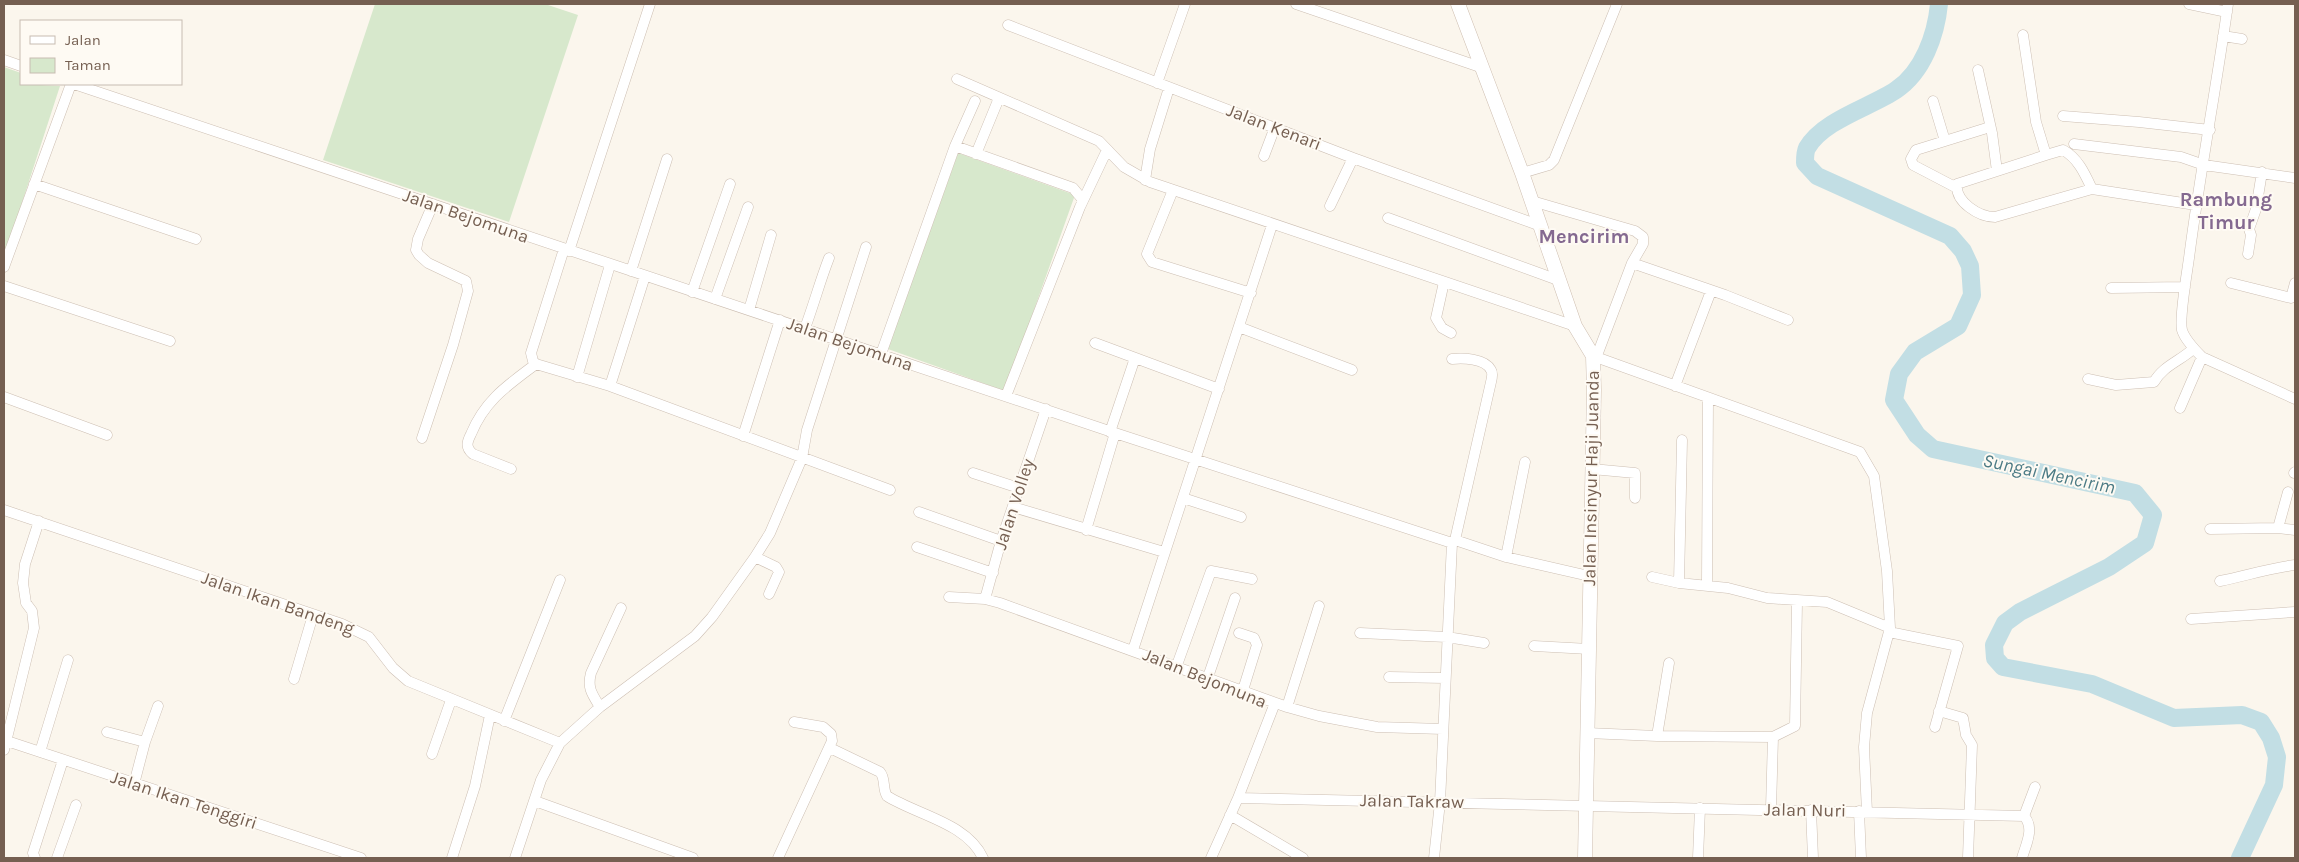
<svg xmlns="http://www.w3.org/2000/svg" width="2299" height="862" font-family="Karla,sans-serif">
<rect width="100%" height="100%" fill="#fbf6ed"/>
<path fill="#d7e8cc" d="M375,4h170l33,11 -69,207 -186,-62z
M4,67l17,6v11l39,2 -56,172z
M958,153l117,42 -70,196 -117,-42z"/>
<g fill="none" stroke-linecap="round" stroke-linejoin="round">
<path stroke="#c2dee4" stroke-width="18" d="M1939,4c-3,31 -16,68 -43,86 -25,17 -73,30 -89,58 -2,4 -2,10 -2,15l12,13 133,60 13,15 7,15 2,29 -14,31 -43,26 -16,22 -5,26 23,35 16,14 202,44 18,22 -8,28 -36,24 -89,45 -15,11 -11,22 1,13 8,9 89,17 82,34 68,-3 19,7 10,16 6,19 -3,28 -34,73"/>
<defs>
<path id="street" d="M1296,4l187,64
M2189,4l38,8
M2228,4c-12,85 -28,169 -39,254 -2,15 -10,60 -7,72 3,10 13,20 20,27l93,42
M1008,25l345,133 188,68
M2023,35l13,87 10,33 17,-5c15,8 22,24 29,39
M2223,36l19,3
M4,60l17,6
M1978,70l14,63 5,38
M957,79l142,62 25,26 26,15 425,144
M1157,83l28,-79
M74,84l1041,349 337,110 3,-3 51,17 83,19
M1933,101l12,40
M2063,116l76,6 71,8
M2074,144l107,13 23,8 91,13
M955,146l118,42 10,12
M976,154l23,-56
M2046,155l-89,29c-2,18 22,33 38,33l97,-28 104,16
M1264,156l11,-29
M1522,173l27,-8 5,-5 63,-156
M1145,180l5,-31 19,-61
M34,184l162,55
M1957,188l-44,-23 -2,-6 5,-9 74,-23
M1173,190l-26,64 5,8 99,31
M1532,201l103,30 8,6v7l-11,19 -36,95
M1330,206l23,-48
M1388,218l170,62
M564,249l-33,104 2,8 3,3 74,22 280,104
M569,251l81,-247
M2248,254l3,-19 -2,-6 7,-20 6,-37
M1632,263l93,32 63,25
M4,267l67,-183
M631,271l36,-112
M1444,282l-8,36 6,10 9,5
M2231,283l60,15 4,-15
M4,286l166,55
M2111,288l74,-1
M692,292l38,-108
M715,299l33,-92
M749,310l22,-75
M1239,327l113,43
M805,328c9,-24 15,-47 24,-70
M1095,343l124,46
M881,354l74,-208 20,-45
M1593,356l267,96 14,24 13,95 3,57 -23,85 -3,34 3,65
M1452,359c10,-1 33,-1 39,11 2,3 1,8 0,12l-36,158
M577,377l33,-112
M2088,379l28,6 38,-3c9,-16 26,-21 39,-33
M610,386l35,-110
M1675,386l36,-95
M1006,396l74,-189 27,-57
M4,397l103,38
M2180,408l22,-51
M1110,432l25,-74
M743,436l37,-116
M422,438l31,-93 15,-54 -2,-10 -38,-18 -9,-8 -3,-5 2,-11 15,-35
M511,469l-38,-15c-8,-7 -6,-12 -2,-20 14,-34 37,-49 65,-70
M1592,469l43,4v25
M973,473l46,15
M2294,473l1,-1
M1183,498l58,19
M1013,507l151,45
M4,510l338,114 27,13 24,31 15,13 152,62
M919,512l82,29
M2278,528l10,-36
M2210,529l68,-1 17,2
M1086,530l29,-97
M917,547l76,26
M755,557l21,10 3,5 -10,22
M1506,557l19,-95
M1652,577l27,6 49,5 39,10 60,4 63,26
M2220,581c25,-5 50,-13 75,-16
M1679,583l3,-143
M1707,585l1,-187
M949,597l36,2 15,4 287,104 32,9 58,11 66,2
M985,599l16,-58 45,-132
M2191,619l104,-7
M1889,632l69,14 -23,81
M1239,633l15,5 3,7 -14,45
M1360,633l87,4 37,6
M1534,646l55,3
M1133,650l139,-425
M1177,665l34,-94 41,8
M1208,677l27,-79
M1389,677l56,1
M294,679l19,-64
M600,707c-8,-13 -13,-19 -9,-34l30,-65
M1287,707l32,-101
M1939,711l24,7 3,17 6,10 -4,113
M504,721l56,-141
M107,732l38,10
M1587,733l70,3 116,1 22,-11 2,-124
M1657,736l12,-73
M7,741l354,117
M830,748l50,24c6,7 2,16 7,24 30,19 80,27 96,62
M4,750l30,-122 -2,-17 -6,-8 -3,-20 2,-19 14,-43
M40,752l28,-92
M432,754l19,-54
M134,784l11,-42 13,-36
M1238,798l786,18
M535,801l158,57
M1771,809l2,-72
M1811,810l2,48
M1859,811l2,47
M1230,815l73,43
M2024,816l11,-29
M35,858l-2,-5 30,-93
M57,858l19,-53
M452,858l23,-72 15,-71
M515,858l26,-78 19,-37 40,-36 95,-71 17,-19 43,-60 15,-24 32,-75 5,-28 59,-183
M778,858l54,-117 -1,-7 -8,-7 -29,-5
M1211,858l27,-60 37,-95
M1434,858l6,-56 12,-259
M1698,858l2,-50
M2022,858c4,-14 13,-30 2,-42"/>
<path id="secondary" d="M1458,4l64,169 53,153 18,30 1,34 -9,468"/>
</defs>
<use href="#street" stroke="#cdbfb3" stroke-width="11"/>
<use href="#secondary" stroke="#cfbfb1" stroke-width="15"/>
<use href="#street" stroke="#fff" stroke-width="10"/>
<use href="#secondary" stroke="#fff" stroke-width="14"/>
</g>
<g text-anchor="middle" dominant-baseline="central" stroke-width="4" stroke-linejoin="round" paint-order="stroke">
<g font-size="18" fill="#755f51" stroke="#fefaf3">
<text transform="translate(1274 127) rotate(21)">Jalan Kenari</text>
<text transform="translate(466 216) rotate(19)">Jalan Bejomuna</text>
<text transform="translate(850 344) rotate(19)">Jalan Bejomuna</text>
<text transform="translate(1591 478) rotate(-89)">Jalan Insinyur Haji Juanda</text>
<text transform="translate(1014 504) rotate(-72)">Jalan Volley</text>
<text transform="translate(278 603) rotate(19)">Jalan Ikan Bandeng</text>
<text transform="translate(1205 678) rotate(22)">Jalan Bejomuna</text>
<text transform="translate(184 800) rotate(18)">Jalan Ikan Tenggiri</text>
<text transform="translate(1412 801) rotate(1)">Jalan Takraw</text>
<text transform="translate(1805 810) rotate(1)">Jalan Nuri</text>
</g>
<g font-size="19" font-style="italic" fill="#4c7b85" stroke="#fefaf3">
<text transform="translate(2049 474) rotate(12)">Sungai Mencirim</text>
</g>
<g font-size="20" font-weight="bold" fill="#846990" stroke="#fefaf3">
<text x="2226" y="199">Rambung<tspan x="2226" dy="23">Timur</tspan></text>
<text x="1584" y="236">Mencirim</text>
</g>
</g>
<rect width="2299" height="862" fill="none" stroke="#755f51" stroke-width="10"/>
<rect x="20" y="20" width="162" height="65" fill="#fefaf3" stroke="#c7bcb2"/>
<rect x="30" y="36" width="25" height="8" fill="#ffffff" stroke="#c7bcb2"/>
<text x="65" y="45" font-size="15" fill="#755f51">Jalan</text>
<rect x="30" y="58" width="25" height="15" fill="#d7e8cc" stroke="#c7bcb2"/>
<text x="65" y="70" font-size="15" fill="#755f51">Taman</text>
</svg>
